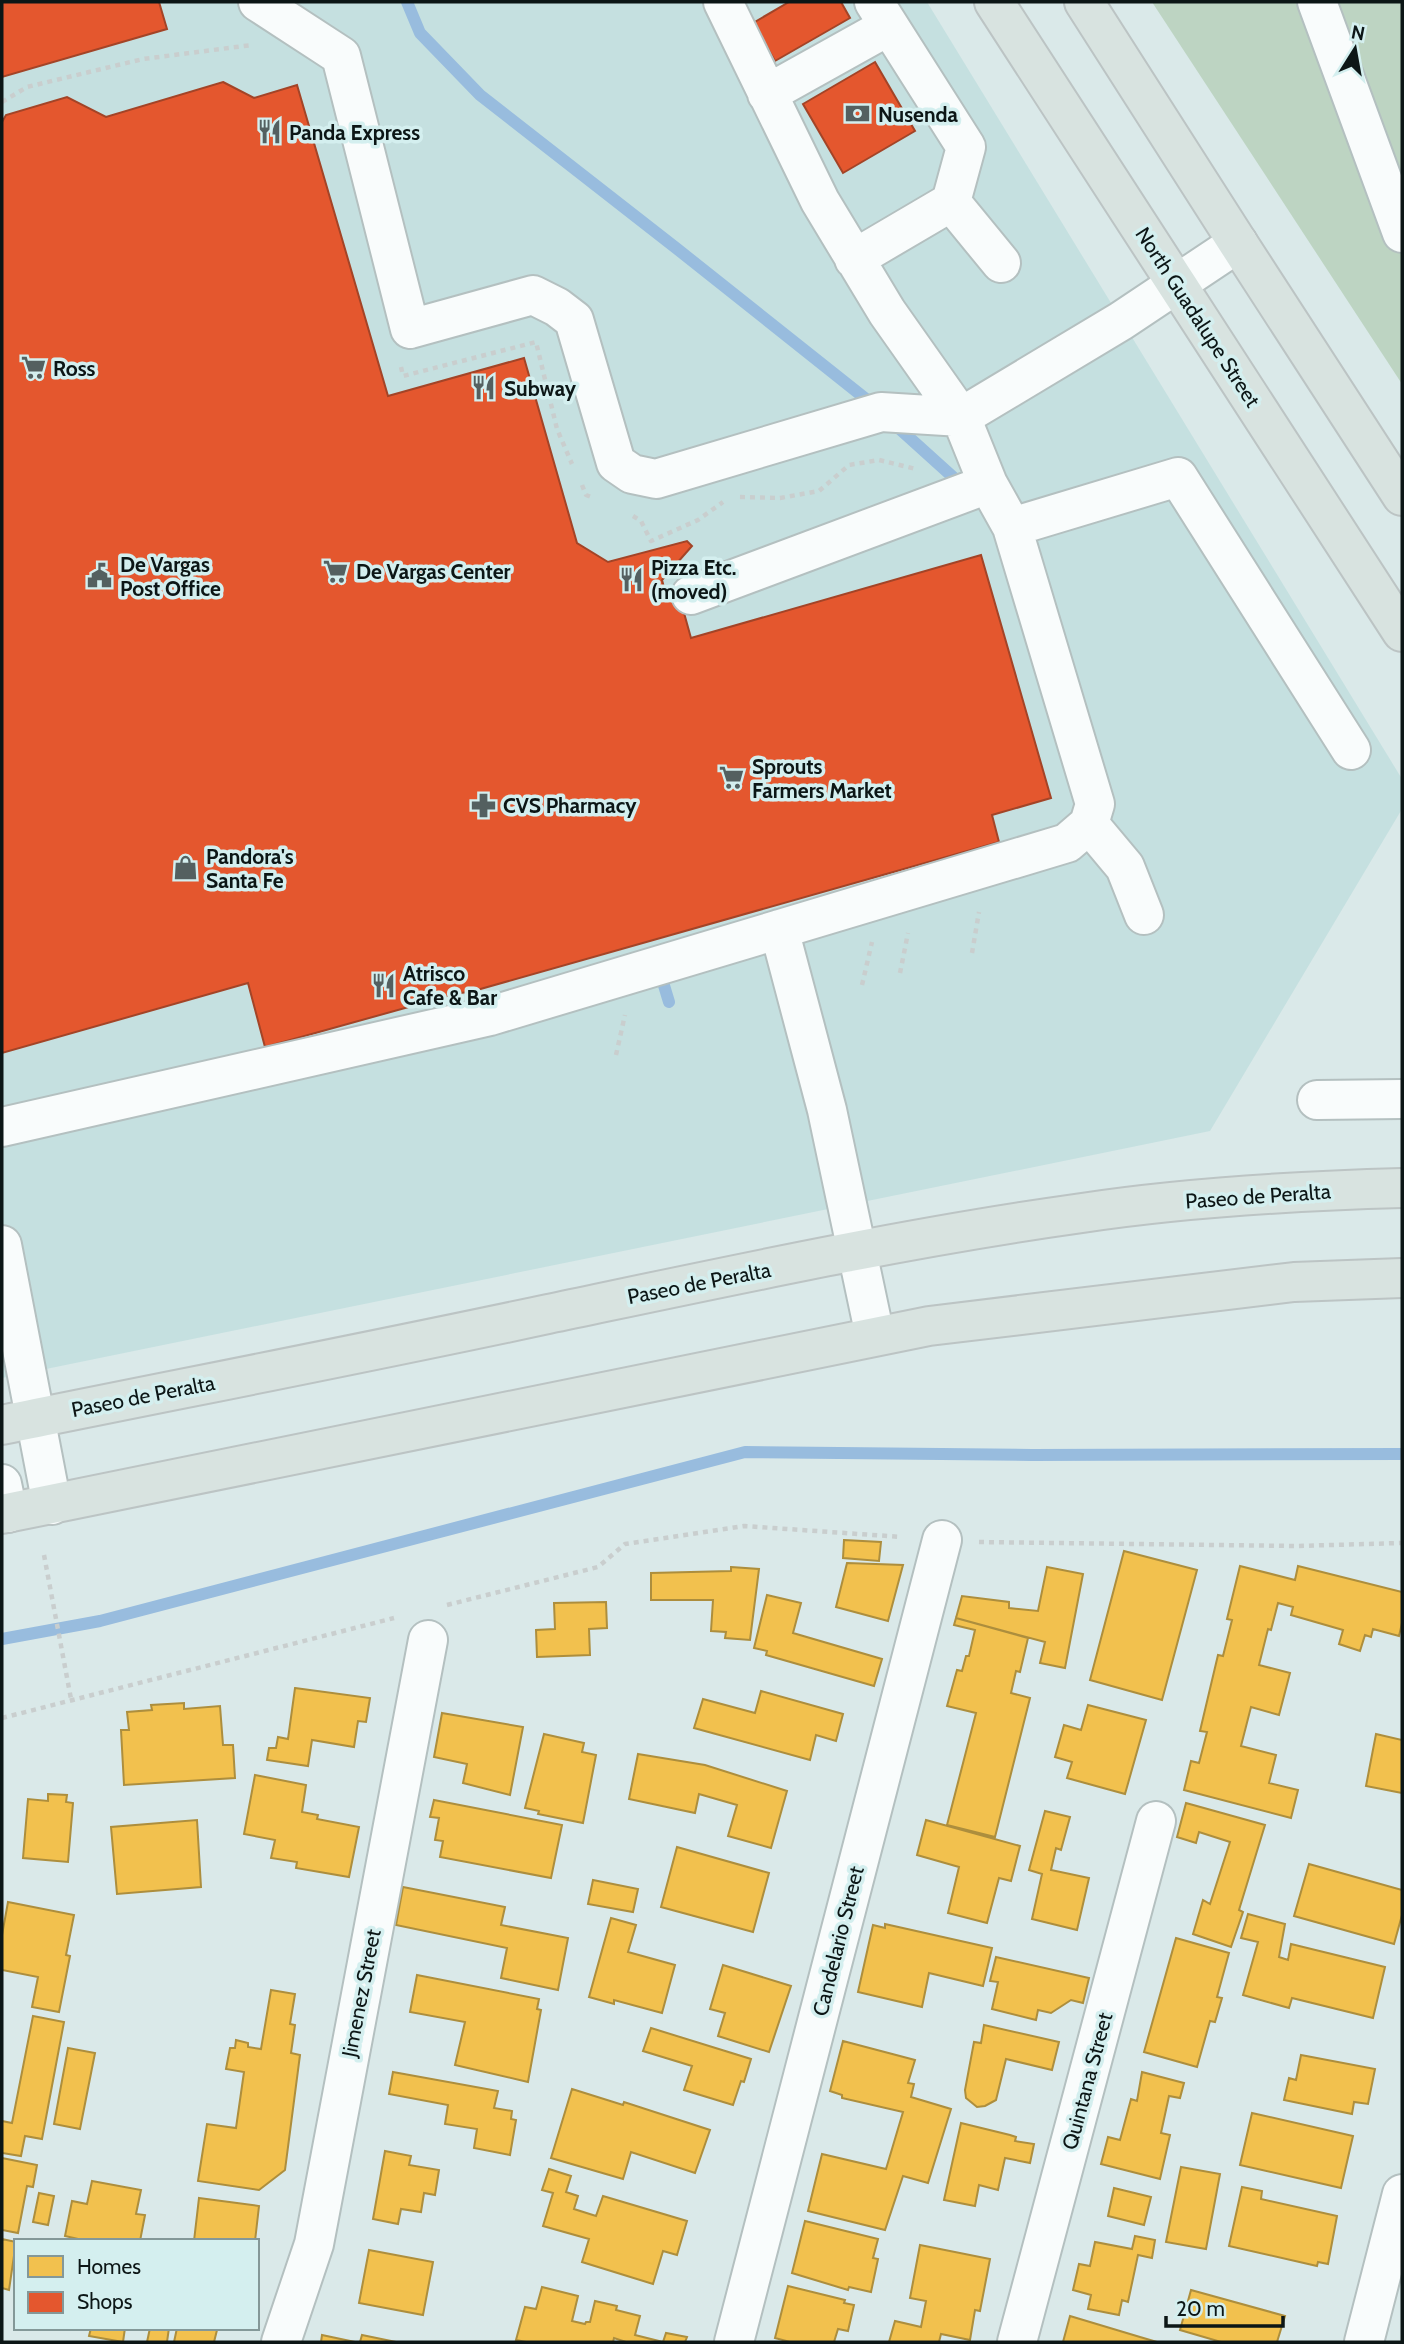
<svg xmlns="http://www.w3.org/2000/svg" width="1404" height="2344" font-family="Cabin,sans-serif">
<rect width="100%" height="100%" fill="#dae9e9"/>
<path fill="#c5e0e0" d="M2,2h925l475,777v30l-192,322 -1208,247z"/>
<path fill="#bdd4c2" d="M1152,2h250v382z"/>
<path fill="#f2c14e" stroke="#ad8e3d" stroke-width="2" d="M844,1540l37,2 -2,19 -36,-3z
M1124,1551l73,19 -35,130 -72,-20z
M847,1563l56,2 -15,56 -52,-14z
M1240,1566l55,14 3,-14 104,26v31l-3,13 -26,-7 -2,8 -6,-2 -5,16 -21,-7 4,-14 -52,-15 2,-8 -15,-4 -7,27 -3,-1 -9,36 31,8 -11,42 -28,-8 -10,39 35,9 -7,28 29,7 -7,28 -107,-28 7,-29 8,2 8,-31 -7,-1 18,-76 5,1 9,-36 -5,-1z
M731,1567l28,2 -9,71 -25,-2 1,-6 -15,-1 2,-31h-62v-27l80,-2z
M1047,1567l36,7 -18,94 -25,-5 5,-21 -89,-24 6,-22 47,6v6l29,3z
M767,1595l34,8 -8,30 89,26 -8,27 -108,-31 1,-4 -13,-3z
M606,1602l1,26 -18,1 1,26 -53,2 -1,-27 19,-1 -1,-26z
M956,1618l72,20 -8,34 -4,-1 -5,22 19,5 -35,139 -48,-12 29,-112 -29,-7 10,-36 5,1 4,-15h3l6,-26 -21,-5z
M295,1688l75,10 -4,24 -8,-1 -4,26 -42,-7 -4,26 -41,-6 2,-12h7l2,-11 10,2z
M761,1691l82,23 -7,27 -20,-6 -6,25 -116,-32 9,-29 52,14z
M184,1703v6l36,-3 3,39h10l2,33 -111,7 -3,-55h8l-2,-18 25,-2 -1,-5z
M1088,1705l58,15 -21,74 -58,-16 5,-16 -17,-5 9,-32 17,5z
M442,1713l81,14 -13,68 -47,-12 4,-19 -33,-7z
M544,1734l40,9 -2,9 14,3 -13,68 -45,-9 1,-3 -14,-3z
M1376,1734l26,6v53l-36,-7z
M638,1754l67,11 82,26 -16,57 -43,-12 9,-31 -38,-11 -4,19 -66,-14z
M255,1775l51,10 -4,27 16,3 -1,4 42,8 -10,50 -53,-9 1,-6 -26,-4 4,-18 -31,-6z
M48,1794l19,1 -1,7 7,1 -5,59 -45,-4 5,-59 20,2z
M434,1800l128,25 -11,53 -111,-21 3,-16 -8,-1 4,-22 -9,-1z
M1186,1803l79,22 -26,85 4,2 -12,35 -38,-13 10,-34 7,4 20,-62 -31,-10 -3,11 -19,-6z
M1045,1811l25,6 -9,33 -5,-2 -5,22 38,8 -12,52 -45,-11 10,-45 -13,-4z
M197,1820l4,67 -84,7 -6,-67z
M926,1820l94,26 -9,35 -12,-3 -12,45 -39,-10 11,-46 -42,-12z
M677,1847l92,26 -16,59 -92,-25z
M1309,1864l93,26v25l-8,29 -100,-28z
M593,1880l45,9 -5,23 -45,-8z
M403,1887l102,20 -4,18 67,13 -10,52 -57,-12 6,-30 -111,-23z
M8,1902l66,13 -8,40 4,1 -11,56 -27,-5 6,-30 -36,-7v-35z
M1248,1914l37,10 -6,33 9,3 3,-16 94,23 -12,51 -81,-20 -3,10 -46,-13 15,-53 -17,-4z
M611,1918l25,7 -8,27 47,13 -13,48 -48,-13v4l-25,-7z
M885,1924l107,24 -9,38 -54,-13 -7,34 -64,-15 15,-67 12,3z
M1176,1938l53,15 -12,44 5,1 -7,24 -5,-1 -13,46 -53,-15z
M996,1957l93,21 -6,25 -12,-3 -20,13 -13,-3 -2,10 -44,-11 6,-27 -8,-1z
M723,1965l68,21 -22,66 -51,-16 7,-23 -15,-4z
M417,1975l122,24 -2,10 4,1 -13,72 -73,-17 10,-43 -55,-10z
M271,1990l24,4 -5,30 5,1 -4,28 9,2 -15,115 -26,20 -61,-9 9,-57 29,4 8,-56 -18,-3 4,-21h5l1,-8 12,3v4l13,2z
M33,2016l31,6 -22,117 -17,-3 -4,20 -19,-3v-32l10,2z
M984,2025l75,17 -7,28 -46,-11 -10,41 -11,6 -8,1 -11,-9 -1,-8 9,-48 7,1z
M651,2028l100,31 -7,23 -3,-1 -8,24 -49,-15 8,-24 -49,-15z
M843,2041l72,19 -7,23 6,1 -3,13 40,12 -23,74 -25,-7 -18,54 -77,-19 14,-57 64,15 17,-57 -61,-14v-3l-12,-4z
M68,2048l27,5 -15,76 -26,-5z
M1301,2055l74,14 -7,35 -14,-2 -2,12 -68,-14 5,-22 7,2z
M393,2072l105,19 -4,17 18,3 -1,8 5,1 -6,35 -36,-7 3,-19 -32,-5 3,-19 -59,-11z
M1142,2072l42,11 -4,15 -11,-2 -8,37 9,2 -10,44 -59,-15 7,-27 12,3 11,-41 6,2z
M572,2089l51,16 1,-3 86,28 -15,43 -64,-21 -8,27 -72,-21z
M1252,2113l101,23 -12,52 -101,-23z
M961,2123l49,12 6,2 -1,4 19,3 -4,19 -25,-5 -7,32 -19,-5 -4,21 -31,-6z
M385,2151l26,5 -2,9 30,5 -4,25 -11,-2 -3,19 -20,-3 -3,15 -25,-5z
M2,2158l35,7 -4,22 -6,-1 -9,47 -16,-3z
M1181,2167l39,7 -14,75 -40,-7z
M549,2169l22,7 -5,16 12,4 -4,13 22,7 7,-20 84,25 -10,34 -14,-4 -10,33 -71,-22 7,-23 -46,-13 10,-33 -11,-3z
M92,2181l49,9 -5,24 9,1 -5,26h-53l-22,-5 7,-35 15,3z
M1242,2187l20,4 -1,8 76,17 -9,48 -10,-2 -1,4 -88,-20z
M1114,2188l37,9 -7,28 -36,-9z
M39,2193l15,3 -6,29 -15,-3z
M199,2198l60,8 -4,35h-61z
M805,2221l73,18 -5,19 5,1 -7,33 -22,-5 -1,3 -56,-17z
M1135,2236l20,4 -3,18 -14,-3 -10,47 -6,-2 -3,15 -31,-6 3,-14 -18,-5 6,-26 11,2 5,-24 37,7z
M2,2239l14,3 -7,48 -7,-2z
M920,2245l70,14 -10,52 -5,-1 -5,30 -29,-6 -2,8h-50l6,-21 26,6 5,-26 -16,-3z
M369,2250l64,12 -10,53 -64,-12z
M788,2286l57,14 -1,3 10,2 -6,26 -10,-2 -4,13h-44l-15,-4z
M542,2287l36,9 -6,25 13,3 1,-2h4l5,-21 22,5 -1,4 24,6 -5,19 28,7 3,-9 21,4 -2,5h-59l-12,-4 -1,4h-87l-10,-2 9,-33 11,2z
M1191,2290l94,26 -8,26h-56l-41,-12z
M1070,2316l70,21 17,5h-94z
M91,2328h34l-2,14 -34,-6z
M150,2328h19l-2,14h-20z
M177,2328h35l5,2 -3,12h-40z
M322,2335l33,7h-34z
M362,2335l34,7h-36z"/>
<path fill="#e4572e" stroke="#a34427" stroke-width="2" d="M2,2h157l8,27 -165,48z
M789,2h52l9,16 -75,43 -22,-38z
M875,62l40,69 -72,42 -40,-69z
M223,82l31,16 43,-13 91,311 136,-38 53,185 31,19 79,-21 5,5 -30,34 5,18 12,-3 12,43 290,-83 70,243 -59,17 7,27 -529,150 -11,1 -194,54 -17,-64 -246,70v-931l4,-7 61,-18 39,20z"/>
<g fill="none" stroke-linecap="round" stroke-linejoin="round">
<path stroke="#98bcde" stroke-width="12" d="M407,2l13,31 60,62 196,153 200,159
M892,422l72,65
M659,969l10,33
M2,1639l98,-18 645,-169 287,3 370,-1"/>
<defs>
<path id="minor" d="M258,2l83,54 69,273 123,-34 24,12 17,13 42,143 16,11 24,5 225,-67 80,5 160,-96 117,-78
M874,2l92,145 -15,55 50,61
M1317,2l85,231
M767,94l122,-68
M854,259l97,-57
M1012,527l166,-50 173,273
M691,595l297,-111
M1089,824l36,43 19,48
M779,929l48,181 48,226
M1317,1100l85,-1
M2,1127l488,-111 577,-173 22,-19 6,-20 -83,-277 -24,-43 -27,-67 -74,-105 -67,-111 -97,-199
M2,1245l50,260
M2,1484l6,29
M281,2342l33,-98 114,-604
M734,2342l208,-802
M1017,2342l139,-521
M1364,2342l38,-148"/>
<path id="major" d="M994,2l408,630
M1084,2l154,241 164,253
M2,1425c182,-37 364,-72 546,-111 177,-37 355,-76 534,-101 106,-16 213,-22 320,-25
M2,1514l927,-188 365,-44 108,-4"/>
</defs>
<use href="#minor" stroke="#b4c0c0" stroke-width="42"/>
<use href="#major" stroke="#bcc4c4" stroke-width="42"/>
<path stroke="#c9cece" stroke-width="4.5" stroke-dasharray="5 5" stroke-linecap="butt" d="M2,102l25,-15 116,-28 109,-14
M401,367l2,9 133,-34 21,87 15,35
M582,485l4,10 8,3
M740,497l40,1 39,-7 30,-26 30,-5 37,9
M633,516l8,5 10,20 47,-21 25,-18
M972,953l7,-41
M900,973l8,-40
M862,985l10,-43
M616,1055l9,-40
M979,1542l318,4 105,-3
M44,1555l27,144
M447,1605l151,-38 27,-23 119,-18 158,11
M2,1718l392,-100"/>
<use href="#minor" stroke="#f9fcfc" stroke-width="38"/>
<use href="#major" stroke="#d8e3e0" stroke-width="38"/>
</g>
<defs>
<symbol id="bank-bare" viewBox="-9 -9 18 18"><path d="M-6-4H6V4H-6ZM0-2.3a2.3 2.3 0 1 0 0 4.6a2.3 2.3 0 1 0 0-4.6Z" fill="#546060" stroke="#d4efef" stroke-width="2.5" paint-order="stroke"/></symbol>
<symbol id="restaurant-bare" viewBox="-9 -9 18 18"><path d="M-5-6h1v4h1v-4h1v4h1v-4h1v5L-1.5 .5V6h-2V.5L-5-1ZM5-6V6H3V1.5H1.5Q1.5-4 5-6Z" fill="#546060" stroke="#d4efef" stroke-width="2.5" paint-order="stroke"/></symbol>
<symbol id="supermarket-bare" viewBox="-9 -9 18 18"><path d="M-6-5.5h2.5l.6 2H6L4.5 2H-2.5L-4.4-4H-6ZM-1.5 3.2a1.3 1.3 0 1 0 .1 0ZM3 3.2a1.3 1.3 0 1 0 .1 0Z" fill="#546060" stroke="#d4efef" stroke-width="2.5" paint-order="stroke"/></symbol>
<symbol id="civic-bare" viewBox="-9 -9 18 18"><path d="M-.6-6.5H3V-4.5H.6V-3L4-1V1h2V6H-6V1h2V-1L-.6-3ZM-1.2 2.5V6h2.4V2.5Z" fill="#546060" stroke="#d4efef" stroke-width="2.5" paint-order="stroke"/></symbol>
<symbol id="pharmacy-bare" viewBox="-9 -9 18 18"><path d="M-2-6h4v4h4v4h-4v4h-4v-4h-4v-4h4Z" fill="#546060" stroke="#d4efef" stroke-width="2.5" paint-order="stroke"/></symbol>
<symbol id="shop-bare" viewBox="-9 -9 18 18"><path d="M-5-2.5h2.3a2.7 3.5 0 0 1 5.4 0H5L5.5 6h-11ZM-1.5-2.5h3a1.5 2.3 0 0 0-3 0Z" fill="#546060" stroke="#d4efef" stroke-width="2.5" paint-order="stroke"/></symbol>
</defs>
<g fill-rule="evenodd">
<use href="#bank-bare" x="840" y="96" width="35" height="35"/>
<use href="#restaurant-bare" x="252" y="114" width="35" height="35"/>
<use href="#supermarket-bare" x="16" y="350" width="35" height="35"/>
<use href="#restaurant-bare" x="466" y="370" width="35" height="35"/>
<use href="#supermarket-bare" x="318" y="554" width="35" height="35"/>
<use href="#civic-bare" x="82" y="558" width="35" height="35"/>
<use href="#restaurant-bare" x="614" y="562" width="35" height="35"/>
<use href="#supermarket-bare" x="714" y="760" width="35" height="35"/>
<use href="#pharmacy-bare" x="466" y="788" width="35" height="35"/>
<use href="#shop-bare" x="168" y="850" width="35" height="35"/>
<use href="#restaurant-bare" x="366" y="968" width="35" height="35"/>
</g>
<g text-anchor="middle" dominant-baseline="central" stroke-width="7" stroke-linejoin="round" paint-order="stroke">
<g font-size="21" font-weight="bold" fill="#0c1616" stroke="#d4efef" text-anchor="start">
<text x="878" y="114">Nusenda</text>
<text x="289" y="132">Panda Express</text>
<text x="53" y="368">Ross</text>
<text x="504" y="388">Subway</text>
<text x="120" y="564">De Vargas<tspan x="120" dy="24">Post Office</tspan></text>
<text x="651" y="567">Pizza Etc.<tspan x="651" dy="24">(moved)</tspan></text>
<text x="356" y="571">De Vargas Center</text>
<text x="752" y="766">Sprouts<tspan x="752" dy="24">Farmers Market</tspan></text>
<text x="503" y="805">CVS Pharmacy</text>
<text x="206" y="856">Pandora's<tspan x="206" dy="24">Santa Fe</tspan></text>
<text x="403" y="973">Atrisco<tspan x="403" dy="24">Cafe &amp; Bar</tspan></text>
</g>
<g font-size="21" fill="#0c1616" stroke="#d4efef">
<text transform="translate(1198 317) rotate(57)">North Guadalupe Street</text>
<text transform="translate(1258 1196) rotate(-4)">Paseo de Peralta</text>
<text transform="translate(699 1283) rotate(-11)">Paseo de Peralta</text>
<text transform="translate(143 1396) rotate(-11)">Paseo de Peralta</text>
<text transform="translate(838 1941) rotate(-76)">Candelario Street</text>
<text transform="translate(361 1993) rotate(-79)">Jimenez Street</text>
<text transform="translate(1087 2081) rotate(-75)">Quintana Street</text>
</g>
</g>
<rect width="1404" height="2344" fill="none" stroke="#0c1616" stroke-width="7"/>
<rect x="14" y="2239" width="245" height="91" fill="#d4efef" stroke="#849898" stroke-width="2"/>
<rect x="28" y="2256" width="35" height="21" fill="#f2c14e" stroke="#849898" stroke-width="2"/>
<text x="77" y="2274" font-size="21" fill="#0c1616">Homes</text>
<rect x="28" y="2292" width="35" height="21" fill="#e4572e" stroke="#849898" stroke-width="2"/>
<text x="77" y="2309" font-size="21" fill="#0c1616">Shops</text>
<g transform="translate(1355 49) rotate(11)" stroke="#d4efef" stroke-width="5" paint-order="stroke">
<path d="M0-5L12 26L0 18L-12 26Z" fill="#0c1616"/>
<text y="-10" font-size="19" font-weight="bold" text-anchor="middle" fill="#0c1616">N</text>
</g>
<path d="M1166 2316v10h117v-10" fill="none" stroke="#0c1616" stroke-width="3.5"/>
<text x="1176" y="2316" font-size="21" fill="#0c1616" stroke="#d4efef" stroke-width="5" paint-order="stroke">20 m</text>
</svg>
